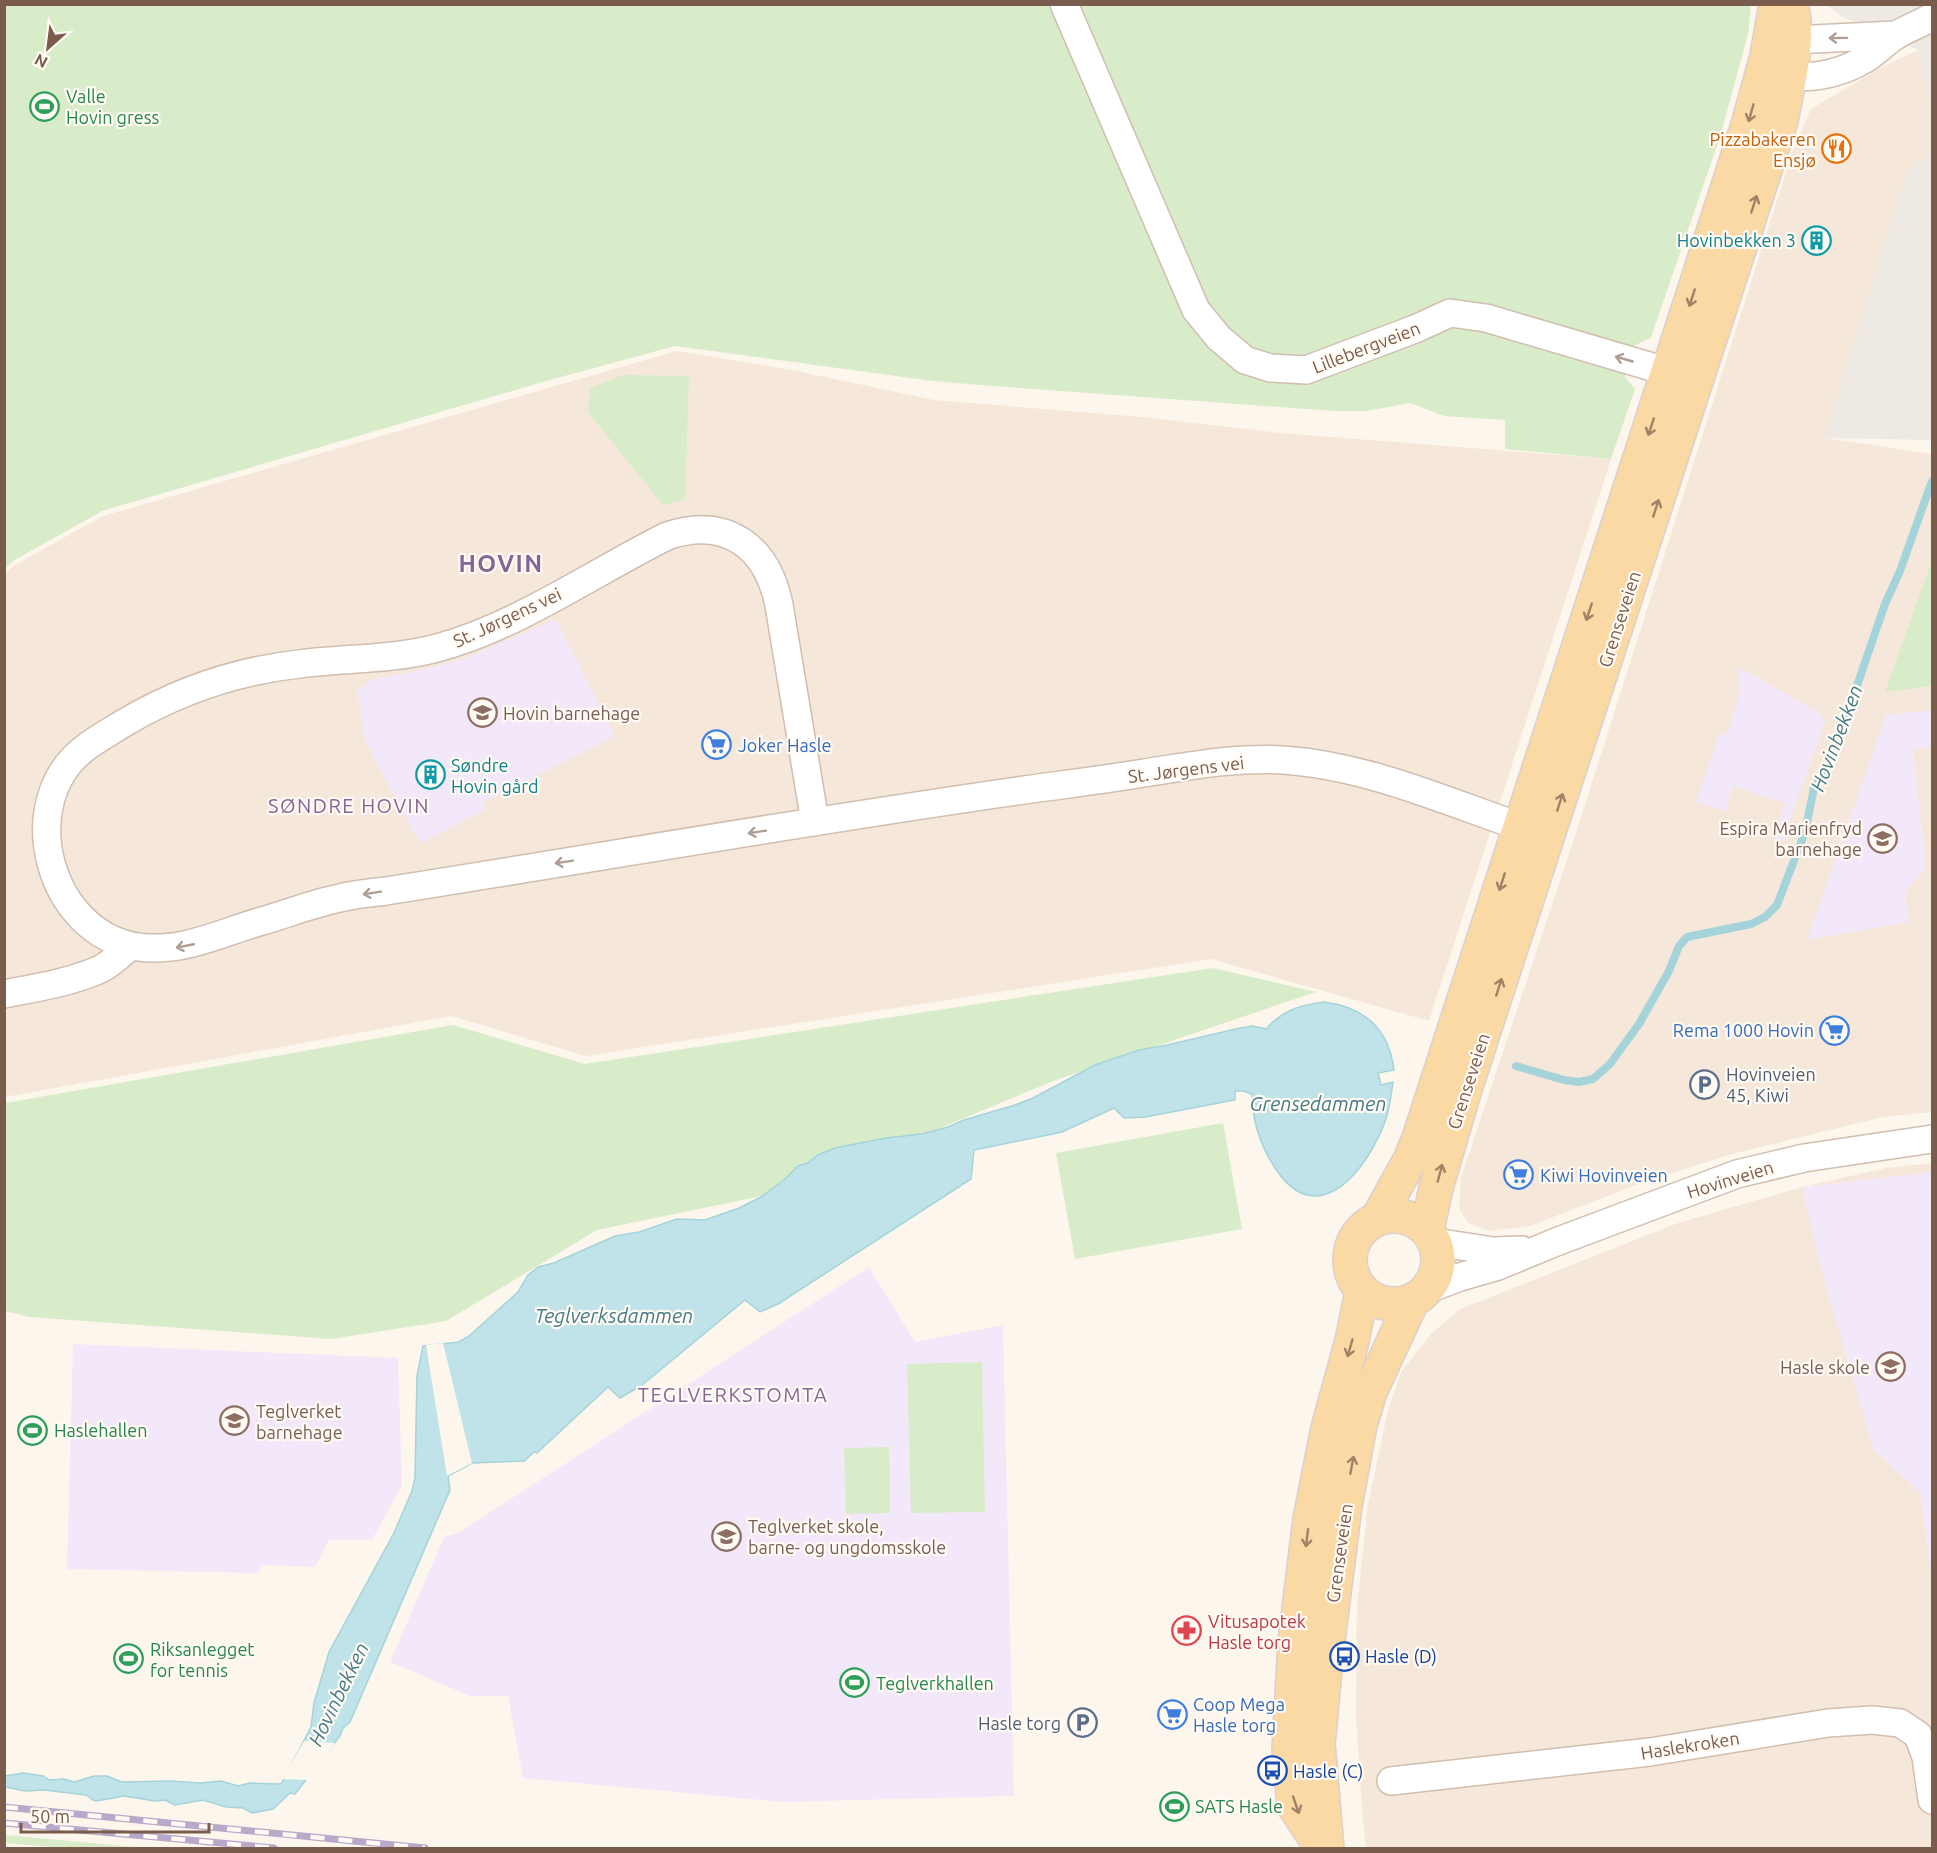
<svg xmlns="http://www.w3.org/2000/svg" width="1937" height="1853" font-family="Ubuntu,sans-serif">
<rect width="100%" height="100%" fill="#fdf6ec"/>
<path fill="#f5e8da" d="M1918,50l14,61v41l-25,19 -82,267 107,16v658l-49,5 -151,37 -96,31 -106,41 -40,5 -22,-8 -9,-15 2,-30 115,-345 218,-686 17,-38 69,-41z
M677,351l120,20 137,29 208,17 138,16 331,26 -182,562 -218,-62 -625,97 -135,-40 -446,81v-523l8,-8 90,-50z
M1932,1163v685h-566l-4,-38 -6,-93 1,-111 11,-102 20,-94 13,-38 30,-38 29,-25 218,-86 124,-36 84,-19z"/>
<path fill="#efe9e4" d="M1827,5h105v106l-14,-61 -75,-33z
M1932,152v288l-108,-2 83,-267z"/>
<path fill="#f3e8fa" d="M556,619l59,117 -132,67 2,7 -64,33 -7,-9 -49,-94 -8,-50 14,-10 60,-12 37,-11z
M1741,668l78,45 6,9 -44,122 -8,-3 12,-38 -52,-17 -8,25 -29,-9 22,-65 10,-6 13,-42 -4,-11z
M1932,710v37l-19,2 13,119 -21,25 4,29 -102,18 79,-225z
M1932,1172v409l-12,-88 -46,-43 -49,-166 -23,-97z
M869,1267l46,75 88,-17 11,471 -232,6 -259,-24 -15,-82h-38l-80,-34 54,-125 14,-4z
M73,1344l325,14 4,127 -30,55h-43l-14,27 -55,-2v8l-193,-4z"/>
<path fill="#d8ecc9" d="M4,5h1747l-3,29 -28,103 -69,200 -19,10 -7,30 10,12 -24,70 -106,-10v-29l-61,-4 -34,-13 -44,8h-32l-354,-26 -47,-4 -258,-35 -129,35 -444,130 -89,50 -8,8z
M623,375l66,1 -4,124 -22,5 -75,-93 2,-24z
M1932,560v126l-47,6z
M1213,968l103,24 -260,88 -123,51 -80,46 -256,53 -151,91 -115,18 -301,-22 -25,-6v-208l448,-78 132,39z
M1223,1123l19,106 -167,30 -19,-106z
M982,1362l3,150 -74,1 -4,-149z
M889,1447l1,66 -44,1 -2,-66z
M5,1835l141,13h-84l-57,-5z"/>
<path fill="#bfe3e8" stroke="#a5d3da" stroke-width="1.5" d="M1324,1002c40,5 65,27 70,68l-16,3 3,12 12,-3c-2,13 -3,25 -7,37 -17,48 -67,116 -111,49 -15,-23 -23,-47 -23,-74l-9,-3h-8v9l-90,17 -21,1 -10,-10 -52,24 -88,18 -3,29 -193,125 -18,8 -15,-12 -104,86 -21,12 -12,-11 -71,66 -3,-1 -10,9 -52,2 -24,13 2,14 -100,232 -7,6 -3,8 -45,58 -5,-1 -17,16 -21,4 -9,-5 -17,-1 -23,-7 -28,5 -10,-5 -10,1 -31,-5 -27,5 -4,-1 -7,-5 -42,-5 -19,1 -20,-4v-11l18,-3 20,3 6,4 15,-1 10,3 20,-6h13l15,6 49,-1 29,2 21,-2 17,5 12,-3 31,1 30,-57 3,-24 15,-51 65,-119 18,-42 3,-13 2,-102 6,-30 36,-4 10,-6 49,-44 10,-17 10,-8 16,-4 61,-27 24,-4 38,-13 28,1 34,-12 22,-11 23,-17 14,-14 10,-3 10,-8 17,-7 51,-10 36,-4 26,-7 16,-7 51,-15 18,-7 62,-33 44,-15 28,-5 73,-17 13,-2 13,3c17,-19 34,-24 58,-27z"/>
<path fill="#fdf6ec" d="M443,1343l29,120 -25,13 -21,-131z
M304,1741l31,2 -26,37 -27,-1z"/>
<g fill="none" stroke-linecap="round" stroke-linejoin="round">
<path stroke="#a5d3da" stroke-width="8" d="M1516,1066l48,14 15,2 14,-3 17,-15 29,-40 30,-53 10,-25 8,-9 64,-13 14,-7 12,-12 28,-73 9,-44 13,-20 9,-21 49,-143 15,-33 32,-90"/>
<defs>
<path id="minor" d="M1064,4l132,306 23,28 26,22 25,8 36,2 109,-41 35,-16 36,5 183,54 15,10
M1896,35l-103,5 -13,5 -13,11c2,4 5,8 9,11 22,19 66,6 89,-8 10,-6 19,-16 30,-23 11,-7 25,-12 37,-19
M815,822l-36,-217c-12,-59 -53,-89 -112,-69 -74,37 -151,91 -230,112 -45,12 -92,10 -138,16 -63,7 -121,27 -175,59 -13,8 -27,16 -39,25 -72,55 -36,186 53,199 45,6 82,-14 124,-26 25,-7 52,-18 78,-23 15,-4 30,-5 46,-7 210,-33 420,-70 631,-100 43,-6 85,-11 127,-18 46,-7 92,-16 139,-13 89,6 171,45 256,73
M4,994c31,-6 63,-11 92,-23 13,-5 24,-16 34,-25
M1435,1242l58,9 29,-1
M1428,1289l32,-12 38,-11 58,-24 181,-68 67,-16 128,-19
M1391,1781l259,-29 178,-29 44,-3 28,3 18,12 8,22 6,43"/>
<path id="major" d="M1350 1260a44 44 0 1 1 88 0a44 44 0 1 1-88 0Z
M1378,1218l32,-58 9,-22 329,-1013 19,-69 9,-52
M1427,1230l9,-42 29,-99 316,-968c6,-34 20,-83 10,-117
M1313,1723l5,21 9,104
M1318,1744l9,-96 18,-142 15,-81 10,-33 42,-91
M1322,1848l-28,-42 -5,-57 6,-107 15,-123 18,-91 24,-87 10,-50"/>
</defs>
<use href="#minor" stroke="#d1beb0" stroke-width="30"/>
<use href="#major" stroke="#dad1cd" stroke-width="36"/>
<use href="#minor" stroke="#fff" stroke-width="27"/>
<use href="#major" stroke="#fbd9a5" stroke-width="33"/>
<defs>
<path id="rail" d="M4,1807l421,41
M4,1823l270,25"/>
</defs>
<use href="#rail" stroke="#b9a8c9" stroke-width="7"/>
<use href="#rail" stroke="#fffaf3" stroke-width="4.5" stroke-dasharray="14" stroke-linecap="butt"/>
</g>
<defs><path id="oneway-shaft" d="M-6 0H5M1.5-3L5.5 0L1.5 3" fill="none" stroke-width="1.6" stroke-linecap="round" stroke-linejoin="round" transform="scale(1.5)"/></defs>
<g stroke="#af9d94">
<use href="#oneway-shaft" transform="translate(1838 38) rotate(179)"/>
<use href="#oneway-shaft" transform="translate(1624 359) rotate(-164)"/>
<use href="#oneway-shaft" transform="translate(757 832) rotate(171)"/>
<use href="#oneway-shaft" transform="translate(564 862) rotate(171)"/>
<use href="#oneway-shaft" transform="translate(372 893) rotate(171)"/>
<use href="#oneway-shaft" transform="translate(185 946) rotate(169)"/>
</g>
<g stroke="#a18267">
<use href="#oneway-shaft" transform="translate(1751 113) rotate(106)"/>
<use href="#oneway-shaft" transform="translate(1754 204) rotate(-72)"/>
<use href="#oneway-shaft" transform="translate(1692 298) rotate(108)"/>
<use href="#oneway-shaft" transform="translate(1651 427) rotate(108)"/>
<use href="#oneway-shaft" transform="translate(1656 508) rotate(-72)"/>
<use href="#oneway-shaft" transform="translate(1589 612) rotate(108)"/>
<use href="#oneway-shaft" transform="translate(1560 802) rotate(-72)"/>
<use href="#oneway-shaft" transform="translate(1502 882) rotate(108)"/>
<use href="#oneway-shaft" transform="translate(1499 987) rotate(-72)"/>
<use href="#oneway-shaft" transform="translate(1440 1173) rotate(-75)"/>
<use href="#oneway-shaft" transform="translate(1350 1348) rotate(106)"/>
<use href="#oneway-shaft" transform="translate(1352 1465) rotate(-79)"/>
<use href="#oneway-shaft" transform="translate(1307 1538) rotate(97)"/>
<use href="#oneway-shaft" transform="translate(1296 1805) rotate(71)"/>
</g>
<defs>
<symbol id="stadium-ring" viewBox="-11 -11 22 22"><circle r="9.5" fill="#fffaf3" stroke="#2e9e5b" stroke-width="1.5"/><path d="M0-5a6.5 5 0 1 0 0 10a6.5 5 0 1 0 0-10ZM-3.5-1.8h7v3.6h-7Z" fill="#2e9e5b"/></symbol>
<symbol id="restaurant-ring" viewBox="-11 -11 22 22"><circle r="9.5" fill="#fffaf3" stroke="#e8710a" stroke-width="1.5"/><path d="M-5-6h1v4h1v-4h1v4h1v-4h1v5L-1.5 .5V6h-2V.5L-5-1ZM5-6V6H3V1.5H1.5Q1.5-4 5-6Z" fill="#e8710a"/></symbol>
<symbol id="building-ring" viewBox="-11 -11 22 22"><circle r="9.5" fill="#fffaf3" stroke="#0f9aa8" stroke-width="1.5"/><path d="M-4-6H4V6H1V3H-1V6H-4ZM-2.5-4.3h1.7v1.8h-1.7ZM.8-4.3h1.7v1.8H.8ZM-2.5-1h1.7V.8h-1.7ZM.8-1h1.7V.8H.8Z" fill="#0f9aa8"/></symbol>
<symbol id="school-ring" viewBox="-11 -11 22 22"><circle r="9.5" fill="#fffaf3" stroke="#8d6e63" stroke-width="1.5"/><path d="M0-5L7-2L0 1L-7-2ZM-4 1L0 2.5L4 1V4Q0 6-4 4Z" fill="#8d6e63"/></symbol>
<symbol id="supermarket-ring" viewBox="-11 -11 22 22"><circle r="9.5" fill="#fffaf3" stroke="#3f7fe0" stroke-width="1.5"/><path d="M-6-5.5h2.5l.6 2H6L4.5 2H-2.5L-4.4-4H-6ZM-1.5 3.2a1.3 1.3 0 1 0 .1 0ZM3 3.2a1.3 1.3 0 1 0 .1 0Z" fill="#3f7fe0"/></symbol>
<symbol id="parking-ring" viewBox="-11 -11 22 22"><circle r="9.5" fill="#fffaf3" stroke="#5c6f8a" stroke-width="1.5"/><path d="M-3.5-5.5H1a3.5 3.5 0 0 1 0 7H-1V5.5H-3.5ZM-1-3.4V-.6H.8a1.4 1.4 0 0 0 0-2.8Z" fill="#5c6f8a"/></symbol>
<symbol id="pharmacy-ring" viewBox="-11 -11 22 22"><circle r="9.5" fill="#fffaf3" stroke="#e0444e" stroke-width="1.5"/><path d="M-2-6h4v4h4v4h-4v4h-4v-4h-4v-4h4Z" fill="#e0444e"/></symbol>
<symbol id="bus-ring" viewBox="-11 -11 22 22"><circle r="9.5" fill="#fffaf3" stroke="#1a4fb4" stroke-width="1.5"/><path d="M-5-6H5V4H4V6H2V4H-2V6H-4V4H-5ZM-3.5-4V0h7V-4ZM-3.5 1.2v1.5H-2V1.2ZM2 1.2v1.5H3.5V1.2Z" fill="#1a4fb4"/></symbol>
</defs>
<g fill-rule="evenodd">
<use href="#stadium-ring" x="28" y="90" width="33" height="33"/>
<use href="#restaurant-ring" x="1820" y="132" width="33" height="33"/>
<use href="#building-ring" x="1800" y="224" width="33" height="33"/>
<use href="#school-ring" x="466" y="696" width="33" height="33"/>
<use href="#supermarket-ring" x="700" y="728" width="33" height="33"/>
<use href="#building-ring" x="414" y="758" width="33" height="33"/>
<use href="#school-ring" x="1866" y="822" width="33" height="33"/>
<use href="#supermarket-ring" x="1818" y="1014" width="33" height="33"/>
<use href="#parking-ring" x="1688" y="1068" width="33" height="33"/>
<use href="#supermarket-ring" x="1502" y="1158" width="33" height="33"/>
<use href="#school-ring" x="1874" y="1350" width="33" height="33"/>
<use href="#school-ring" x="218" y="1404" width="33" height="33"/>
<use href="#stadium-ring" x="16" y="1414" width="33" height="33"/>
<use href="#school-ring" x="710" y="1520" width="33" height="33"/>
<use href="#pharmacy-ring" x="1170" y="1614" width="33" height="33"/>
<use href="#bus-ring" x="1328" y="1640" width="33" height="33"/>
<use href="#stadium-ring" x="112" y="1642" width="33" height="33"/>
<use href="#stadium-ring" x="838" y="1666" width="33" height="33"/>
<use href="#supermarket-ring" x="1156" y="1698" width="33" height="33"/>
<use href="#parking-ring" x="1066" y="1706" width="33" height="33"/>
<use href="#bus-ring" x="1256" y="1754" width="33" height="33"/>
<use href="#stadium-ring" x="1158" y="1790" width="33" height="33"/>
</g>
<g text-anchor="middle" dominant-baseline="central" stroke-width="4.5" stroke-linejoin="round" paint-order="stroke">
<g font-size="18" fill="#27864d" stroke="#fffaf3" text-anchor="start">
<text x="66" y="96">Valle<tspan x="66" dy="21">Hovin gress</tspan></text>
<text x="54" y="1430">Haslehallen</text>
<text x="150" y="1649">Riksanlegget<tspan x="150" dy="21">for tennis</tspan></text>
<text x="876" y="1683">Teglverkhallen</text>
<text x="1195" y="1806">SATS Hasle</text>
</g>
<g font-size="18" fill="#c56008" stroke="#fffaf3" text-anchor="end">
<text x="1816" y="139">Pizzabakeren<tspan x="1816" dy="21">Ensjø</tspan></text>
</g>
<g font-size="18" fill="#0d838f" stroke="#fffaf3" text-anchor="end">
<text x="1796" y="240">Hovinbekken 3</text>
<text x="451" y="765" text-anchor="start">Søndre<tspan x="451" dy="21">Hovin gård</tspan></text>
</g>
<g font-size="18" fill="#7a5c4d" stroke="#fffaf3">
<text transform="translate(1366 347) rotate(-21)">Lillebergveien</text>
<text transform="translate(507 617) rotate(-25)">St. Jørgens vei</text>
<text transform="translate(1619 619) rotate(-72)">Grenseveien</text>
<text transform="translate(1186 769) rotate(-7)">St. Jørgens vei</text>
<text transform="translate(1468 1081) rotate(-72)">Grenseveien</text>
<text transform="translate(1730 1179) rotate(-17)">Hovinveien</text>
<text transform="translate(1339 1553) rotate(-82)">Grenseveien</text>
<text transform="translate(1690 1745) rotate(-9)">Haslekroken</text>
</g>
<g font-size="18" fill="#785e54" stroke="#fffaf3" text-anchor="start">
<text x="503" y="713">Hovin barnehage</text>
<text x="1862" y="828" text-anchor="end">Espira Marienfryd<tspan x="1862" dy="21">barnehage</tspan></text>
<text x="1870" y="1367" text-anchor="end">Hasle skole</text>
<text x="256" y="1411">Teglverket<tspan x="256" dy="21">barnehage</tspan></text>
<text x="748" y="1526">Teglverket skole,<tspan x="748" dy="21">barne- og ungdomsskole</tspan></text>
</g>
<g font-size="18" fill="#366cbe" stroke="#fffaf3" text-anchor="start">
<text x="738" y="745">Joker Hasle</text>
<text x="1814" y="1030" text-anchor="end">Rema 1000 Hovin</text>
<text x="1540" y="1175">Kiwi Hovinveien</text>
<text x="1193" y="1704">Coop Mega<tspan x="1193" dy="21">Hasle torg</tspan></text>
</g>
<g font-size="18" fill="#4e5e75" stroke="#fffaf3" text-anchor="start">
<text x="1726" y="1074">Hovinveien<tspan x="1726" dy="21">45, Kiwi</tspan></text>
<text x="1061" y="1723" text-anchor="end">Hasle torg</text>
</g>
<g font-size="18" fill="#be3a42" stroke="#fffaf3" text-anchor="start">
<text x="1208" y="1621">Vitusapotek<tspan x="1208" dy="21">Hasle torg</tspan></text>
</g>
<g font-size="18" fill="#164399" stroke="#fffaf3" text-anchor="start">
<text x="1365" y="1656">Hasle (D)</text>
<text x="1293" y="1771">Hasle (C)</text>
</g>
<g font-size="20" font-style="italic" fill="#437c86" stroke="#fffaf3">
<text transform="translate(1836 738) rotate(-69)">Hovinbekken</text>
<text x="1318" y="1103">Grensedammen</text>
<text x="614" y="1315">Teglverksdammen</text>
<text transform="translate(338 1694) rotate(-64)">Hovinbekken</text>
</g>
<g font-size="20" letter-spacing="1.5" fill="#846695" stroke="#fffaf3">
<text x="349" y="805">SØNDRE HOVIN</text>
<text x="733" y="1394">TEGLVERKSTOMTA</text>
</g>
<g font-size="24" font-weight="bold" letter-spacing="1.5" fill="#846695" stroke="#fffaf3">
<text x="501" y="563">HOVIN</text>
</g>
</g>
<rect width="1937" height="1853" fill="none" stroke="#7a5c4d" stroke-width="12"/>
<g transform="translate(48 48) rotate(208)" stroke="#fffaf3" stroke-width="4.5" paint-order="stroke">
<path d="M0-4.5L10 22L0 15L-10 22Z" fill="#7a5c4d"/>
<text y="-9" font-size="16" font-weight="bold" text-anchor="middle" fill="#7a5c4d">N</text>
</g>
<path d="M21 1823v9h188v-9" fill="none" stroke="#7a5c4d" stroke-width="3"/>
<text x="30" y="1823" font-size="18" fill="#7a5c4d" stroke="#fffaf3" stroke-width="4.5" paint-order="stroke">50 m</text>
</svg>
